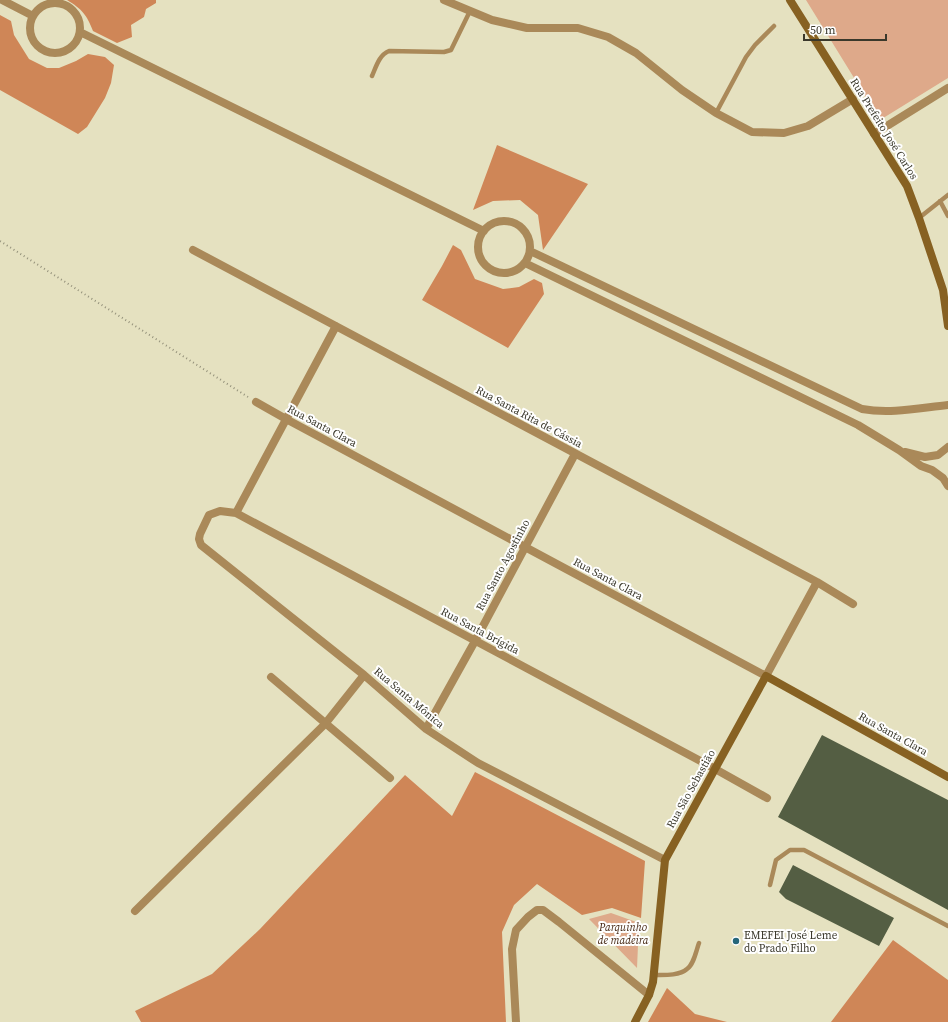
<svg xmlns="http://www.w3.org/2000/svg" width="948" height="1022" font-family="'Source Serif 4',serif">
<rect width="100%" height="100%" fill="#e5e1c0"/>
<path fill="#dea98a" d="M806,0h142v78l-68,42z
M611,913l28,10 -2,45 -48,-49z"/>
<path fill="#cf8657" d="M67,0h89v3l-10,6 -2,8 -13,8 1,12 -15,6 -24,-12c-6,-16 -11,-22 -26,-31z
M0,15l11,6 3,14 15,24 18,9h12l17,-7 12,-7 17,3 9,8 -3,18 -6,15 -18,29 -9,7 -78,-44z
M497,145l91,39 -45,66 -5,-35 -18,-15 -27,1 -20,9z
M453,245l8,5 14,29 28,10 16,-2 15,-8 8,4 2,11 -36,54 -86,-48 20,-34z
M475,772l170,89 -4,57 -29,-10 -30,7 -45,-31 -23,21 -12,27 4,90h-365l-6,-11 77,-37 48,-45 145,-154 47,41z
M893,940l55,40v42h-117z
M667,988l28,26 32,8h-79z"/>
<path fill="#545e43" d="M822,735l126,65v110l-170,-93z
M793,865l101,53 -15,28 -93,-47 -7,-7z"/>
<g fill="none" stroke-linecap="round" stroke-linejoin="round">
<path stroke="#95927b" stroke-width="2" stroke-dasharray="1 3" stroke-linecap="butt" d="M0,241l248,156"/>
<path stroke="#aa8959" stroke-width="4.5" d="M372,76c4,-9 7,-21 17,-25l55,1 7,-2 19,-39
M716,113l30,-56 9,-12 19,-19
M940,201l8,15
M919,218l29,-23
M770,885l6,-25 14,-10h14l144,76
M654,975c10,0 25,1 33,-6 7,-5 9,-18 12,-26"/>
<path stroke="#aa8959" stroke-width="8" d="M2,0l31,16
M444,0l48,20 35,8h51l30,9 28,16 46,37 34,23 36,19 32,1 24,-7 45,-27
M30 28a25 25 0 1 1 50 0a25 25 0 1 1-50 0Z
M80,32l404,199
M874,134l74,-46
M478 247a26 26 0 1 1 52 0a26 26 0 1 1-52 0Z
M193,250l624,332 36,22
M530,251l332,158c29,5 57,-1 86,-4
M525,263l333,162 41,25 22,16 11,4 11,8 5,8
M256,402l30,17 480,257 51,-94
M905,452l20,5 13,-2 10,-8
M236,513l100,-187
M271,677l119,101
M426,729l49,-88 100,-187
M665,860l-187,-97 -52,-34 -62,-54 -163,-130 -2,-6 1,-5 9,-19 11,-4 16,2 472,252 59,33
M135,911l190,-187 39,-49
M516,1022l-4,-73 4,-19 12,-13 9,-7h6l16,12 90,73"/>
<path stroke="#876122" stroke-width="8" d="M790,0l117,186 12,32 24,72 5,36
M635,1022l14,-27 4,-13 12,-122 101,-184 182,101"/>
</g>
<circle fill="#25667a" stroke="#fff" stroke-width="1.5" cx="736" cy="941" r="4"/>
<g text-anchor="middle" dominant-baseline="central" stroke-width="4" stroke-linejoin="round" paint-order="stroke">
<g font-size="11" fill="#3a382b" stroke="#fff">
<text transform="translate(884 129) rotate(58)">Rua Prefeito José Carlos</text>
<text transform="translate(529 417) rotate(28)">Rua Santa Rita de Cássia</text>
<text transform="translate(322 426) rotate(28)">Rua Santa Clara</text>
<text transform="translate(503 565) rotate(-62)">Rua Santo Agostinho</text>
<text transform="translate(608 579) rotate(28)">Rua Santa Clara</text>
<text transform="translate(480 631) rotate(28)">Rua Santa Brígida</text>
<text transform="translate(409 698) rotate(40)">Rua Santa Mônica</text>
<text transform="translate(893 734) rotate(29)">Rua Santa Clara</text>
<text transform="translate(691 789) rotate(-61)">Rua São Sebastião</text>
</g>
<g font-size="11" font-style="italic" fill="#452713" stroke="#fff">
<text x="623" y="927">Parquinho<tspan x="623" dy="13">de madeira</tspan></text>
</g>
<g font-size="11" fill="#3a382b" stroke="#fff" text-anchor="start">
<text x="744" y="935">EMEFEI José Leme<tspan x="744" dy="13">do Prado Filho</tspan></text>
</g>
</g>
<path d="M804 34v6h82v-6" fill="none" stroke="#3a382b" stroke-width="2"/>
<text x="810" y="34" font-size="12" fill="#3a382b" stroke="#ffffff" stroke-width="3" paint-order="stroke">50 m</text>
</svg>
